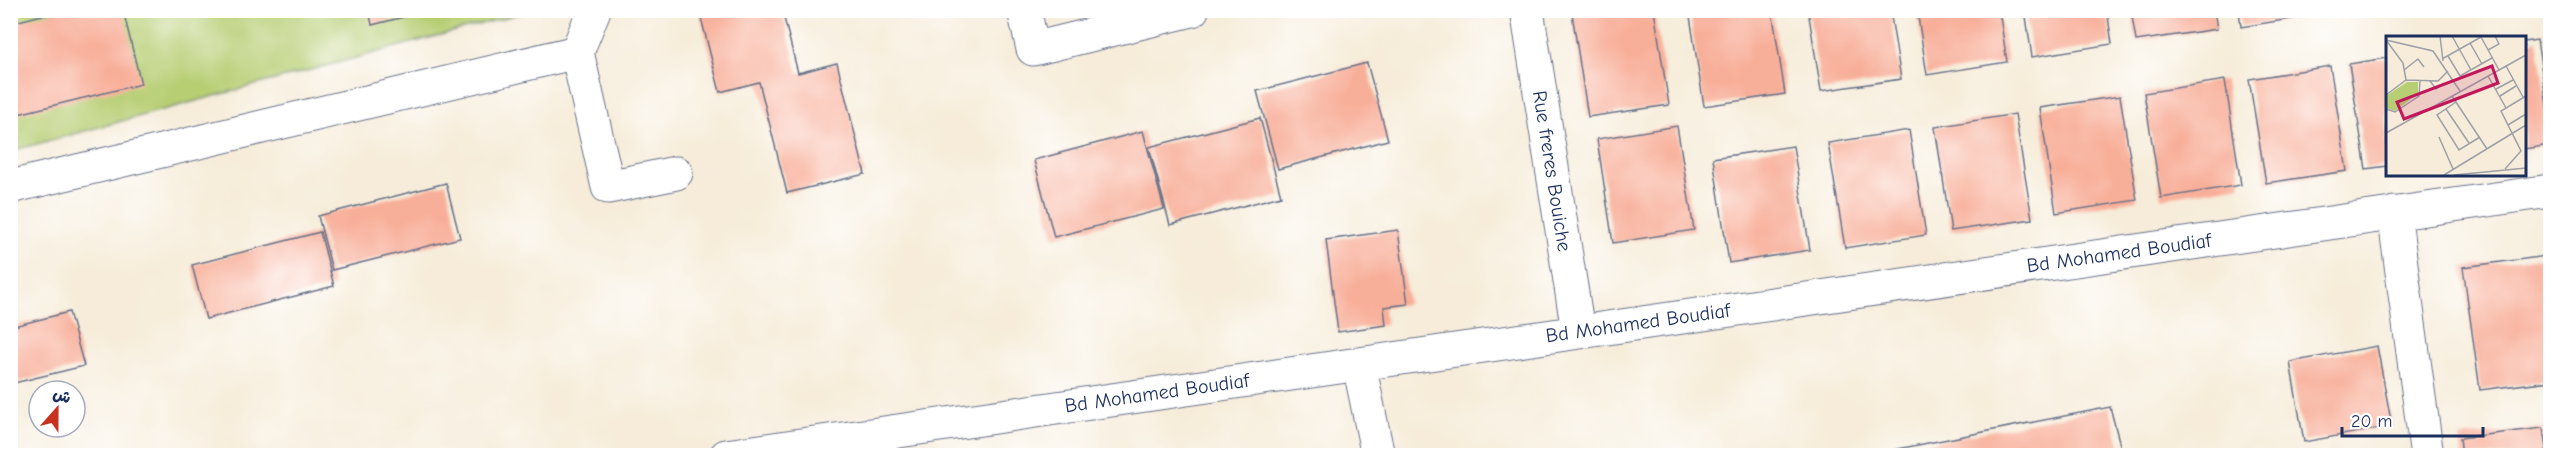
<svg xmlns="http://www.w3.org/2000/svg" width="2561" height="466" font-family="'Comic Neue','Playpen Sans Arabic',sans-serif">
<rect width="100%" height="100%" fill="#fff"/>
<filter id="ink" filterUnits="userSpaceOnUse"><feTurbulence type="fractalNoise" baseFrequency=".0167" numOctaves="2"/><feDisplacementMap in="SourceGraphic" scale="12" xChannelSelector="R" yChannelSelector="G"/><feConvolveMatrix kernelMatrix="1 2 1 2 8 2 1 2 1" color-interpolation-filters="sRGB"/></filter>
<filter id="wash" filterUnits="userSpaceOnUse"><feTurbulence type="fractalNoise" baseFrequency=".008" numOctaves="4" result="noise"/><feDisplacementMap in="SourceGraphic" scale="24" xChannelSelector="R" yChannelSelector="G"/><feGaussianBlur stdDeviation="1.35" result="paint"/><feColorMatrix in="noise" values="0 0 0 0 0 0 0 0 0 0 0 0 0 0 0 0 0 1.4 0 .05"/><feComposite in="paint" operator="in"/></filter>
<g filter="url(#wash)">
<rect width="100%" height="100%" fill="#f6ecd9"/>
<path fill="#b7ce73" stroke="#697e68" stroke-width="1.5" d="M11,11h519l-519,140z"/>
<g id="blocks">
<path fill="#f8af99" d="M63,10h60l18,74 -131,32v-93z
M369,10h57l1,1 -55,14z
M699,10h83l16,63 39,-10 28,111 -78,19 -28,-111 -39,10z
M1590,10h64l15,95 -81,12 -16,-104z
M1689,10h83l13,84 -81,12z
M1808,10h82l11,69 -80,12z
M1917,10h82l8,52 -80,13z
M2025,10h82l5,34 -80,13z
M2131,10h83l3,19 -81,12z
M2239,10h82l1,4 -81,13z
M2537,40l13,85v20l-26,4v-107z
M2387,58v108l-21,3 -17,-105z
M1367,63l21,77 -110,29 -21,-78z
M2330,66l17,105 -81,12 -17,-104z
M2225,80l16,105 -80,13 -17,-105z
M2120,96l17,104 -81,13 -16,-105z
M2015,114l17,105 -81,12 -16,-104z
M1260,118l21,78 -111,29 -21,-78z
M1677,126l17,104 -81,13 -16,-104z
M1909,130l17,105 -81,13 -17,-105z
M1143,131l21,78 -110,28 -20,-77z
M1793,146l17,104 -81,13 -16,-105z
M446,183l14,55 -128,32 -14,-54z
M1398,230l10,74 -24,3 2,18 -48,7 -12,-92z
M320,232l14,54 -128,33 -14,-54z
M2547,256l3,25v100l-70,9 -17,-123z
M69,312l15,54 -74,18v-57z
M2377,346l15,80 -88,16 -14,-80z
M2110,407l13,49h-251v-2z
M2543,428l4,28h-85l-2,-18z"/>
</g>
</g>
<g filter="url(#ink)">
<use href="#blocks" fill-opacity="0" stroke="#687189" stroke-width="1.5"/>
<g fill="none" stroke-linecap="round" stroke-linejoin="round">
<defs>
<path id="minor" d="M1024,10l9,39 159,-39
M1527,10l51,321
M577,52l31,135 68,-14
M10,187l567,-135 17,-42
M2394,213l33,243
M1359,364l19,92
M726,456l1824,-265"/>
</defs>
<use href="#minor" stroke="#687189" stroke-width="35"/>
<use href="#minor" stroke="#fff" stroke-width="33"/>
</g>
</g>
<g text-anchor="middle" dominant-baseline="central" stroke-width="4.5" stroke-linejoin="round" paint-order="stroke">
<g font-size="20" fill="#1b2f5e" stroke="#fff">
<text transform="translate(1552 171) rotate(81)">Rue freres Bouiche</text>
<text transform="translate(2119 253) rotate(-8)">Bd Mohamed Boudiaf</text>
<text transform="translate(1638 323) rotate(-8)">Bd Mohamed Boudiaf</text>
<text transform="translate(1157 393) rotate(-8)">Bd Mohamed Boudiaf</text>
</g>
</g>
<g transform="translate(2386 36)">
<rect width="140" height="140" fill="#f6ecd9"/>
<path d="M21,46h11v12l-23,17 -9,-3v-12z" fill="#b7ce73"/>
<path fill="none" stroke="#9ea0a8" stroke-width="1.5" d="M54,0l3,25M66,0l19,34M95,1l18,33M0,4l47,11 27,40M0,4l17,23 3,17M84,7l12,21M102,14l11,-6 -4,-8M62,20l12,20 32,-18M56,23l39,-22M120,30l17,31M18,34l14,-11 6,8M102,40l18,32M44,45l6,8 8,-6M110,53l17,-9M0,59l20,-15 32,1 10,-10M66,60l35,53M114,60l16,-10M70,66l-19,13 22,35 21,-13M0,73l9,3 24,-16 1,-15M60,73l23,34M122,89l18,-11M0,97l140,-78M53,101l14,32M119,133l16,-18 -20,-40 25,-15M58,139l82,-50M68,139l72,-7"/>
<path fill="#c2185b" fill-opacity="0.15" stroke="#c2185b" stroke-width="3" d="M106,30l6,17 -94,36 -7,-17z"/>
<rect width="140" height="140" fill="none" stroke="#1b2f5e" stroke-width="3"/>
</g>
<rect width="2561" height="466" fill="none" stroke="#fff" stroke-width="36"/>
<g transform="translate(57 409) rotate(21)"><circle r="28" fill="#ffffff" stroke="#a4acbf" stroke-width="1.5"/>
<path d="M0-4.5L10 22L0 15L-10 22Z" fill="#c8321e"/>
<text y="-9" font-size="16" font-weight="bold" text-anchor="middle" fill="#1b2f5e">ش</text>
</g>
<path d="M2342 427v9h141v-9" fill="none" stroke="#1b2f5e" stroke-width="3"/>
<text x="2351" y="427" font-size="18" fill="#1b2f5e" stroke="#ffffff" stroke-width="4.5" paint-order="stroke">20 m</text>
</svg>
